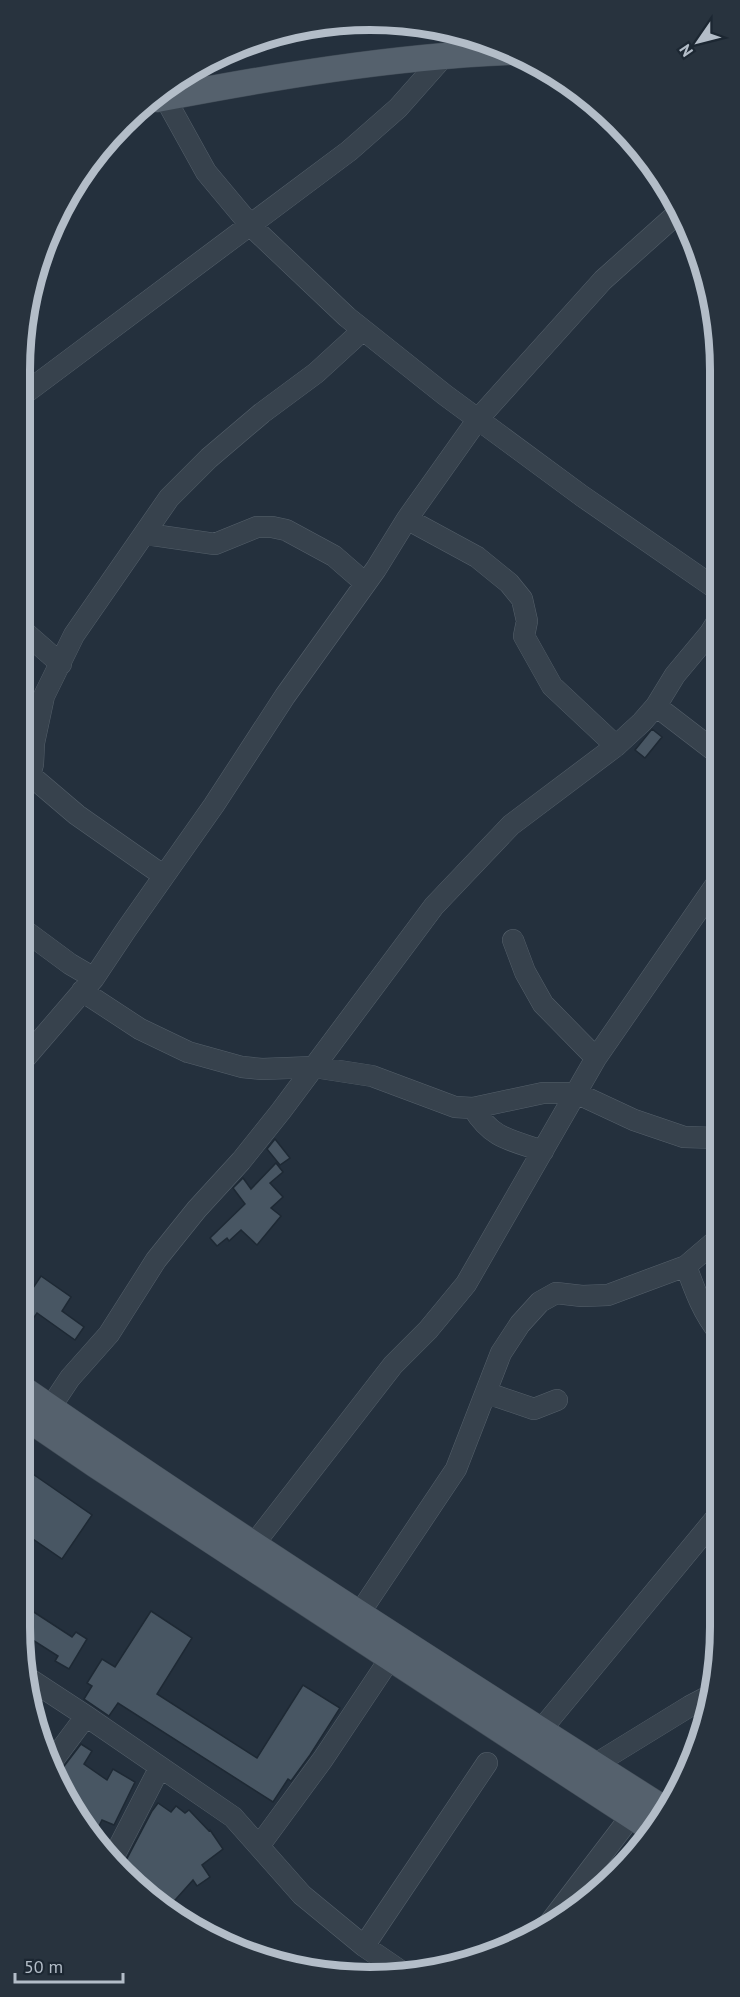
<svg xmlns="http://www.w3.org/2000/svg" width="740" height="1997" font-family="'PT Sans',sans-serif">
<rect width="100%" height="100%" fill="#24303d"/>
<path fill="#485663" stroke="#1e2934" stroke-width="1.5" d="M652,729l10,8 -17,21 -10,-8z
M275,1139l15,19 -10,7 -13,-16z
M276,1163l7,9 -13,11 13,14 -12,11 10,8 -24,29 -16,-15 -12,11 -2,-3 -10,8 -7,-8 35,-34 -12,-16 10,-10 8,11z
M41,1276l30,21 -9,14 22,16 -9,13 -38,-27 -9,13 -8,-6v-29l7,6z
M27,1470l65,45 -30,44 -42,-29v-49z
M20,1603l52,34 4,-5 11,7 -18,30 -14,-8 3,-5 -38,-24z
M151,1611l41,27 -35,56 100,64 46,-73 37,23 -30,47 -19,26 -3,-2 -15,23 -155,-99 -9,13 -25,-17 8,-13 -5,-3 15,-24 13,8z
M81,1744l11,7 -8,13 23,16 6,-11 22,13 -21,43 -12,-5 -8,16 -36,-62z
M158,1803l13,9 5,-6 9,7 4,-3 20,21 1,-1 13,19 -21,16 8,12 -13,9 -4,-6 -25,28 -47,-38 31,-59z"/>
<g fill="none" stroke-linecap="round" stroke-linejoin="round">
<defs>
<path id="minor" d="M165,98l41,74 45,54 96,91 98,78 137,101 136,94
M20,397l329,-246 49,-43 47,-53
M407,519l70,38 32,26 13,16 5,22 -3,15 28,50 64,60
M146,534l69,10 42,-17h15l14,3 48,26 31,27
M20,628l41,36
M656,706l56,43 6,3
M30,775l47,40 87,61
M20,790l10,-15 3,-11 1,-21 10,-47 30,-61 95,-137 40,-40 53,-45 54,-40 47,-43
M20,927l50,37 24,14
M513,940l12,32 18,32 53,54
M82,991l58,38 48,23 54,15 20,2 52,-2 58,9 83,31 18,1 70,-15h33l58,27 50,17 35,1
M20,1064l74,-86 32,-48 88,-125 71,-109 91,-127 31,-50 71,-100 125,-139 76,-68
M473,1108c19,31 38,32 70,43
M686,1266c9,25 17,47 34,68
M485,1397l8,-2 41,14 23,-9
M50,1408l20,-30 39,-44 47,-74 41,-51 44,-48 40,-50 153,-205 77,-81 105,-79 26,-24 14,-16 19,-31 35,-42 8,-13
M254,1544l139,-179 35,-35 38,-46 130,-226 123,-178
M359,1614l97,-145 45,-116 19,-29 20,-22 16,-9 26,3 26,-1 78,-29 34,-29
M28,1678l58,38 147,101 69,78 62,51 38,26
M540,1731l180,-218
M51,1763l35,-47
M594,1765l96,-59 21,-11
M259,1846l64,-87 76,-114
M111,1862l49,-95
M548,1925l84,-110
M364,1946l123,-183"/>
<path id="major" d="M157,99c115,-22 233,-42 350,-47
M20,1387c211,146 427,284 644,422
M20,1413l76,52 557,365"/>
</defs>
<use href="#minor" stroke="#55606b" stroke-width="22"/>
<use href="#major" stroke="#404b56" stroke-width="27"/>
<use href="#minor" stroke="#37424d" stroke-width="21"/>
<use href="#major" stroke="#55616d" stroke-width="26"/>
</g>
<path d="M0 0H740V1997H0ZM370 30H370A340 340 0 0 1 710 370V1627A340 340 0 0 1 370 1967H370A340 340 0 0 1 30 1627V370A340 340 0 0 1 370 30Z" fill="#28333e" fill-rule="evenodd"/>
<path fill="none" stroke="#b3bdc8" stroke-width="8" d="M370 30H370A340 340 0 0 1 710 370V1627A340 340 0 0 1 370 1967H370A340 340 0 0 1 30 1627V370A340 340 0 0 1 370 30Z"/>
<g transform="translate(698 42) rotate(235)" stroke="#1c2732" stroke-width="4.5" paint-order="stroke">
<path d="M0-4.5L10 22L0 15L-10 22Z" fill="#b3bdc8"/>
<text y="-9" font-size="16" font-weight="bold" text-anchor="middle" fill="#b3bdc8">N</text>
</g>
<path d="M15 1973v9h108v-9" fill="none" stroke="#b3bdc8" stroke-width="3"/>
<text x="24" y="1973" font-size="18" fill="#b3bdc8" stroke="#1c2732" stroke-width="4.5" paint-order="stroke">50 m</text>
</svg>
